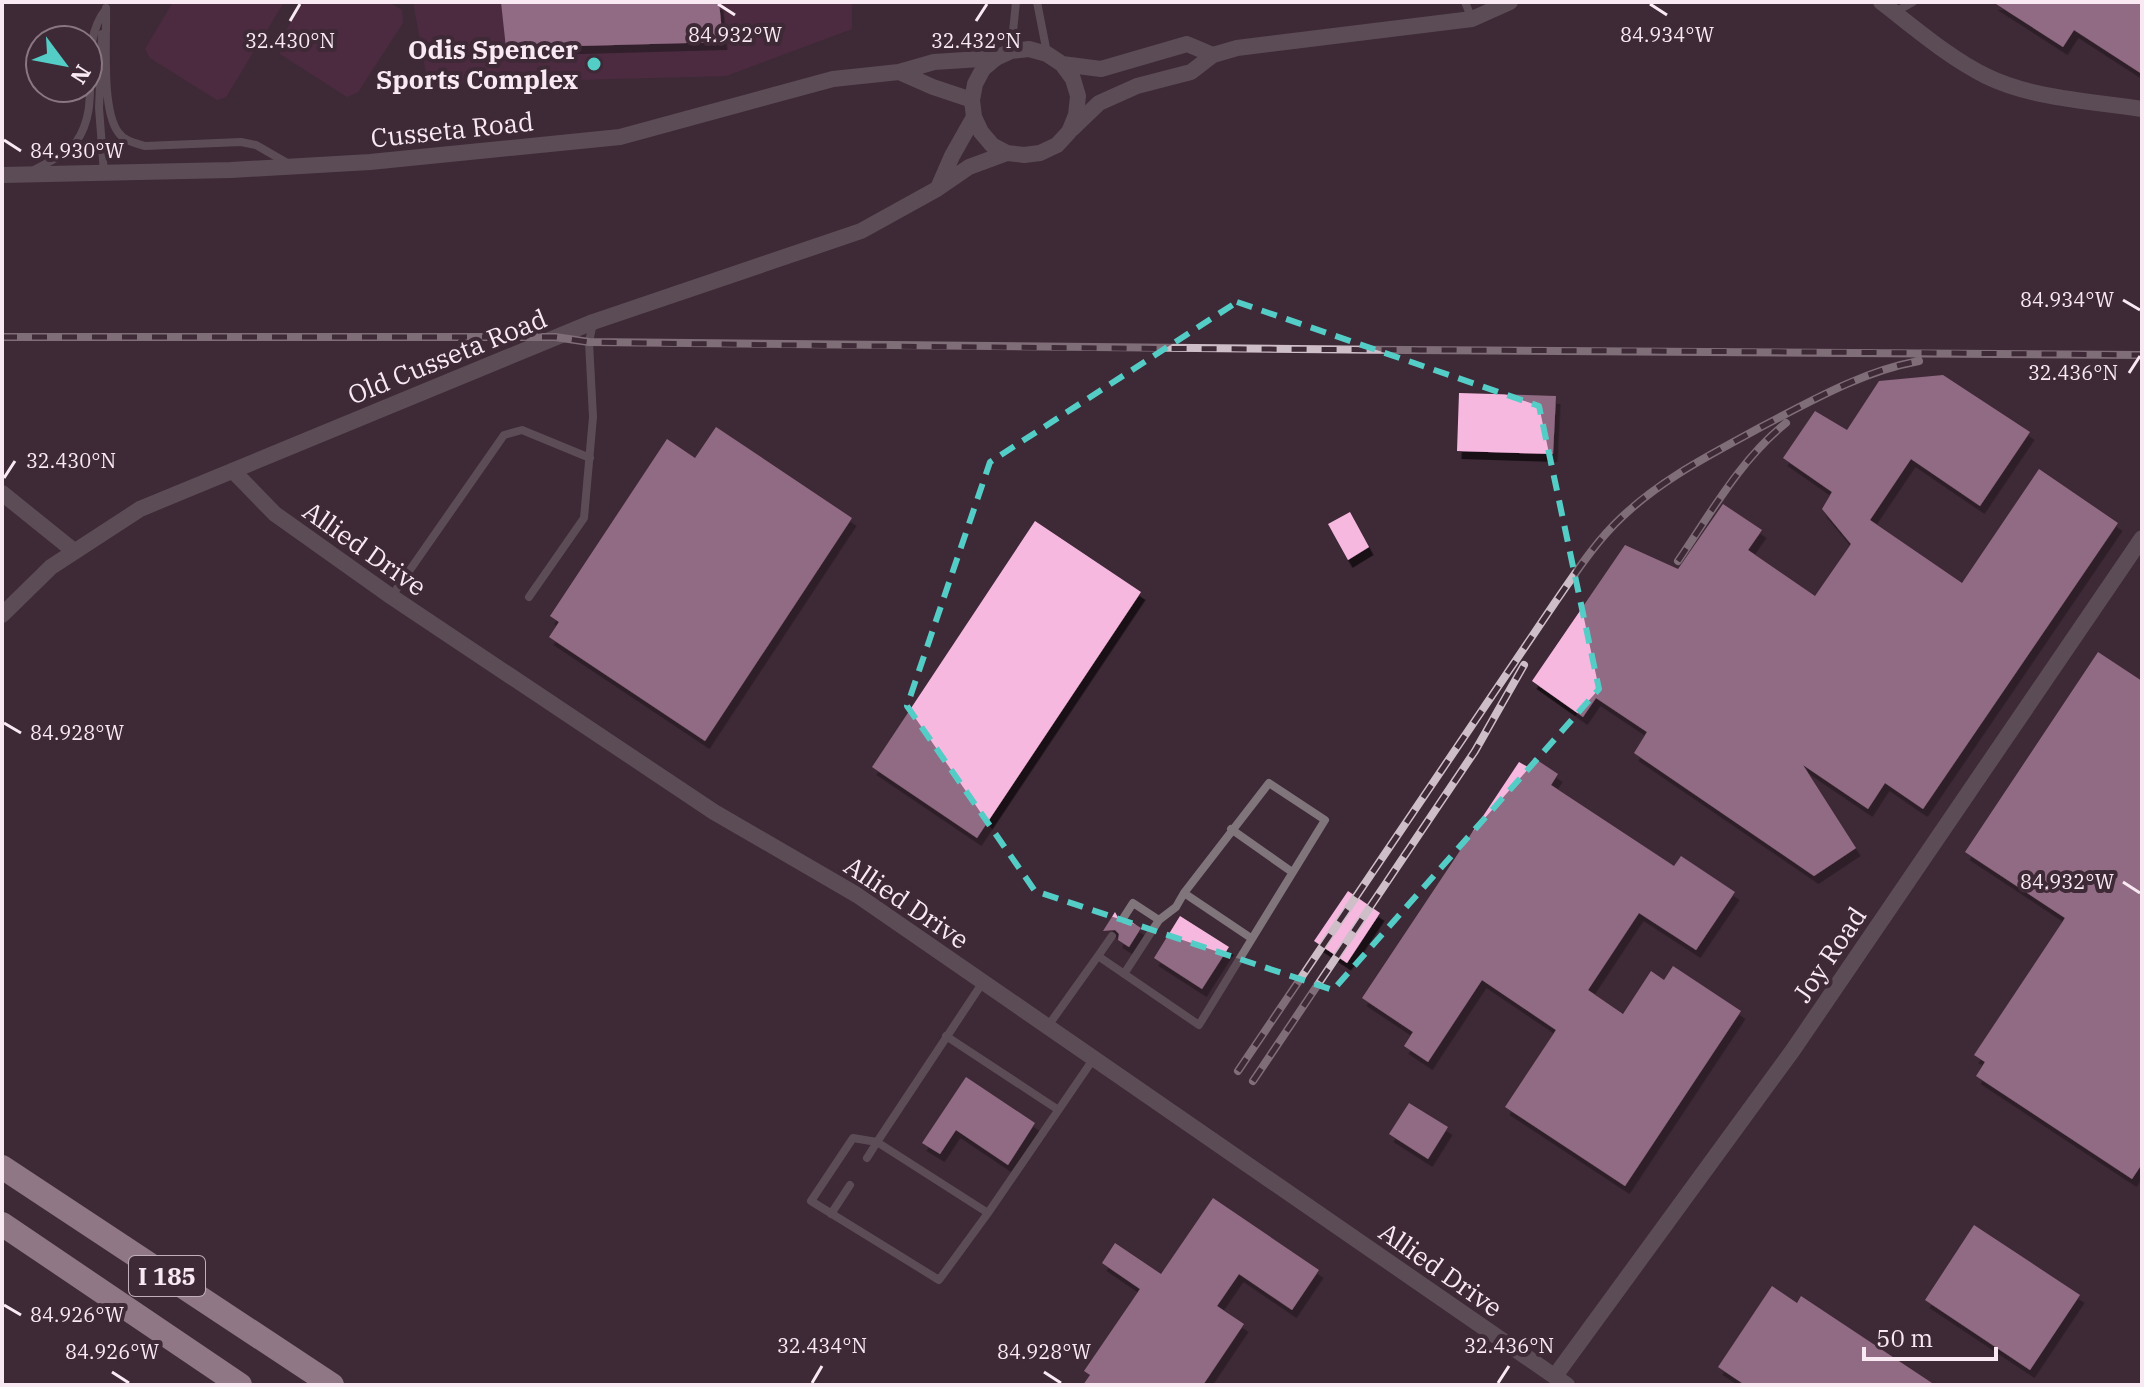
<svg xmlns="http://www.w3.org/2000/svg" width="2144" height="1387" font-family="'IBM Plex Serif',serif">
<defs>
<filter id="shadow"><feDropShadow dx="4.5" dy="8" stdDeviation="0" flood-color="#0009"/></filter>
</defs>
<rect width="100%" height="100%" fill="#3e2936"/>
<path fill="#5d2e4e" d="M173,2h111l-58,95 -9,3 -67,-42 -5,-9z
M303,2h85l14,8 1,13 -45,69 -11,5 -67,-43 -1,-12z
M413,2h439v27l-126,47 -298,8z"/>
<path fill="#f7b8e0" filter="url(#shadow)" d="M501,2h218l4,40 -217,6z
M1993,2h149v72l-68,-44 -11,17z
M1943,375l87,57 -50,74 -69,-47 -41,61 92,63 77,-114 79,54 -195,286 -38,-26 -17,26 -65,-44 53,83 -42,28 -180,-123 13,-21 -51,-34 -13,19 -51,-36 93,-136 53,24 45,-65 39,26 -14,20 67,46 36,-52 -29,-35 10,-17 -49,-34 32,-47 32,19 32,-49z
M1459,393l97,3 -3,58 -96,-3z
M716,427l136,91 -147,223 -156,-104 10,-15 -9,-6 117,-177 28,19z
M1350,512l19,35 -21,13 -20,-36z
M1035,521l106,71 -164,246 -105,-71z
M2098,652l44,29v483l-10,15 -156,-103 9,-14 -11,-7 91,-137 -100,-66z
M1534,758l24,16 -7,11 123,81 7,-10 54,36 -39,58 -57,-37 -51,77 35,24 28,-43 13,9 9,-14 68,45 -116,175 -120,-79 51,-77 -74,-50 -54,82 -24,-16 9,-14 -51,-34 157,-236 9,5z
M1348,891l32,22 -33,50 -33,-22z
M1115,912l6,11 9,-2 11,7 -12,19 -11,-7 1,-6 -4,-4 -12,1z
M1180,916l49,31 -27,42 -48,-31z
M966,1077l69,46 -27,42 -52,-35 -16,24 -18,-11z
M1409,1103l39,24 -20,32 -39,-25z
M1213,1198l106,72 -27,40 -53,-36 -22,32 27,18 -41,61h-120l7,-10 -6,-4 56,-82 -38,-26 13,-20 46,31z
M1974,1225l106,70 -50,75 -105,-70z
M1772,1286l25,17 4,-7 134,89h-190l-27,-18z"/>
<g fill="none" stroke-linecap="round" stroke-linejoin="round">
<path stroke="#81757c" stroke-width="8" d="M1037,2l10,51
M1465,2l7,17
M106,8c1,31 -5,100 12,124 6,9 17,11 27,14l96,-4 15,3 33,19
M1895,12l18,-10
M102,34l-3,74 5,65
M1011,51l5,-49
M34,170c14,-8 32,-15 42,-28 29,-40 -1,-94 30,-133
M391,597l113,-162 18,-5 68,28
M529,597l55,-79 9,-101 -4,-75 4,-19
M1231,829l61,43
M1124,917l9,-14 26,17 -35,54
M1159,920l17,-13 8,-14
M1098,956l14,-20
M983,982l-106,160 111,71 106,-155
M1048,1026l50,-70 101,69 126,-205 -56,-37 -85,110 67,45
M946,1036l111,73
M867,1158l10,-16 -24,-4 -42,63 128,79 49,-67
M831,1214l19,-29"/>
<path stroke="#81757c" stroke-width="16" d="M1881,2c34,26 67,55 105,74 47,23 105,25 156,33
M899,72l34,15 39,13
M2,175l229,-5 139,-8 250,-25 213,-58 66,-7 35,-10 62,-4
M233,471l42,43 114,81 325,217 143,83 710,490
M2,493l72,58
M1555,1376l238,-326 349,-512"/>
<path stroke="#81757c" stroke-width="16" d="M1062,64l39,5 86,-25 26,11
M1072,129l27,-26 38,-17 54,-14 22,-17 24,-7 235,-29 38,-17
M938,188l14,-32 22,-39
M2,615l49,-48 89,-58 453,-187 268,-91 76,-42 32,-22 38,-14 17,2 16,-2 17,-8 12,-13 7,-17 2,-19 -5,-17 -11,-15 -15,-10 -18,-5 -18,2 -15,7 -13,11 -8,15 -3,16 2,17 7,15 11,13 15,8"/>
<path stroke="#f1d5e6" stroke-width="24" d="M2,1167l330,218
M2,1224l238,161"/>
<defs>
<path id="rail" d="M2,337h553l34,5c518,9 1035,7 1553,13
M1678,561c33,-48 62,-101 108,-138
M1238,1071l316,-467c21,-30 41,-62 68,-87 41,-39 90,-63 139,-90 50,-26 102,-56 158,-66
M1253,1081l222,-330 49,-86"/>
</defs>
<use href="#rail" stroke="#cebec8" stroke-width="8"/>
<use href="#rail" stroke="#3e2936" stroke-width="5" stroke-dasharray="15" stroke-linecap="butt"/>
</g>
<path d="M0 0H2144V1387H0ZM1237,302l302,104 60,283 -266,301 -298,-99 -128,-185 83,-244z" fill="#3e2936" fill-opacity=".55" fill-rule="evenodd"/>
<path fill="none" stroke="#54cdc7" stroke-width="6" stroke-dasharray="16 10" stroke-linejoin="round" d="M1237,302l302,104 60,283 -266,301 -298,-99 -128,-185 83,-244z"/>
<path fill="none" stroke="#f8e9f2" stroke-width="3" d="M718,4l17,11M1650,4l17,11M290,21l10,-17M976,21l11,-17M4,140l17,11M2123,300l17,10M2129,373l11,-17M4,478l11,-17M4,723l17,10M2123,882l17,11M4,1305l17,10M112,1372l17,11M1044,1372l17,11M812,1383l10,-17M1498,1383l11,-17"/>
<circle fill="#54cdc7" stroke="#3e2936" stroke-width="3" cx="594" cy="64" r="8"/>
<g text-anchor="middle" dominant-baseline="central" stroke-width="8" stroke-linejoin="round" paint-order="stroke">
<rect fill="#3e2936" stroke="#c0afba" stroke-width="2" x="129" y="1256" width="76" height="40" rx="6"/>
<g font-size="24" font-weight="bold" fill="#f8e9f2">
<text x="167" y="1276">I 185</text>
</g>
<g font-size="26" font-weight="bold" fill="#f8e9f2" stroke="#3e2936" text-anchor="end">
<text x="578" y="49">Odis Spencer<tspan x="578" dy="30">Sports Complex</tspan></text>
</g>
<g font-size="26" fill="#f8e9f2" stroke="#3e2936">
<text transform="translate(452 129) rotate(-6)">Cusseta Road</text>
<text transform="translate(447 356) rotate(-22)">Old Cusseta Road</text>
<text transform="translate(365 548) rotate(35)">Allied Drive</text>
<text transform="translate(907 902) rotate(34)">Allied Drive</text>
<text transform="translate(1829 954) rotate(-56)">Joy Road</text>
<text transform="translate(1441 1269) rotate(35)">Allied Drive</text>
</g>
</g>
<g font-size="20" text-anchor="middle" fill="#f8e9f2" stroke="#3e2936" stroke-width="8" stroke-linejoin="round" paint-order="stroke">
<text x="735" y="42">84.932°W</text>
<text x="1667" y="42">84.934°W</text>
<text x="290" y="48">32.430°N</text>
<text x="976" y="48">32.432°N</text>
<text x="77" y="158">84.930°W</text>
<text x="2067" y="307">84.934°W</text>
<text x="2073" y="380">32.436°N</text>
<text x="71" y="468">32.430°N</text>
<text x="77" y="740">84.928°W</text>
<text x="2067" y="889">84.932°W</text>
<text x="77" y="1322">84.926°W</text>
<text x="822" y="1353">32.434°N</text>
<text x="1509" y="1353">32.436°N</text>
<text x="112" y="1359">84.926°W</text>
<text x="1044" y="1359">84.928°W</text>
</g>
<rect width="2144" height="1387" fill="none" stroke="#f8e9f2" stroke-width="8"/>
<g transform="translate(64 64) rotate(122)"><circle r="38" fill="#3e2936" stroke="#887681" stroke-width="2"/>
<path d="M0-6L14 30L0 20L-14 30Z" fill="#54cdc7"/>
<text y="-12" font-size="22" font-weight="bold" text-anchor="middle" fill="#f8e9f2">N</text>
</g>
<path d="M1864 1347v12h132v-12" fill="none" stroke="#f8e9f2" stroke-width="4"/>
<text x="1876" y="1347" font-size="24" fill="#f8e9f2" stroke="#3e2936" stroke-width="6" paint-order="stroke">50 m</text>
</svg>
